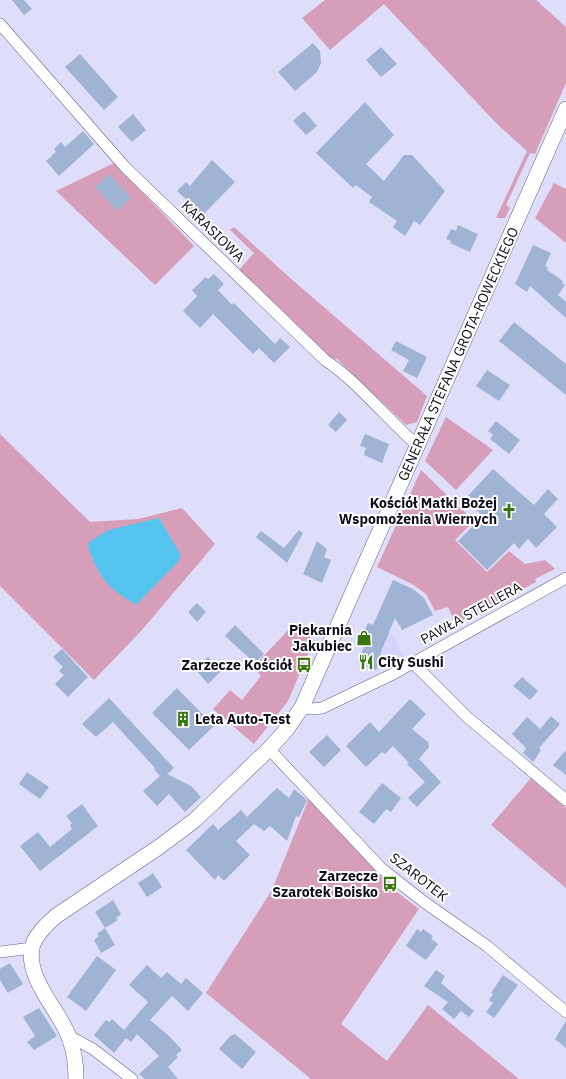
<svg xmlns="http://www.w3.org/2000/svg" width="566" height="1079" font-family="'IBM Plex Sans',sans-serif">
<rect width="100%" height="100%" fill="#deddfa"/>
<path fill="#d6d3ff" d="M368,623l20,9 6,5 10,19 -28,15 -19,-9 7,-17 -5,-2z"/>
<path fill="#d79eb9" d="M325,0h211l30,27v56l-31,71 -5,-1 -24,52 4,3 -5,10h-9l31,-67 -29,-26 -114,-121 -54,46 -28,-32z
M114,163l80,83 -39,39 -99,-94z
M554,183l12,6v54l-31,-25z
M234,227l55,50 138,119 -10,26 -11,3 -69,-66h-8l-90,-89 15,-17 -24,-23z
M446,417l47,33 -37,40 -31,-29z
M0,434l90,88 48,-3 44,-11 33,36 -73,86 -48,50 -94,-94z
M421,470l53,51 -19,19 32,32 22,-21 16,13 20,-4 10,9 -20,10 1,3 -80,43 -8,-18 -13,4 -9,-17 -14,-10 -35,-17z
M295,623l19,17 -26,61 -34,43 -41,-35 17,-19 12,10 19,-24 -8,-9z
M531,778l35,30v80l-75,-63z
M309,798l84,91 26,20 -78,115 46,37 41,-56 91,74h-208l-105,-86 66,-103z"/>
<path fill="#55c4ef" d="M159,518l22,37 -3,7 -42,43c-23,-15 -31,-19 -43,-45 -2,-6 -6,-11 -4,-18l20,-12z"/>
<path fill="#9fb3d2" d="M12,0h12l8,9 -8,6z
M313,43l7,8 1,12 -4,9 -22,19 -17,-19z
M381,47l16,17 -16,13 -15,-17z
M80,54l38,43 -14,13 -39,-43z
M365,102l29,33 -28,29 18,17 20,-26h8l33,36 -25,34 -6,-4 -9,15 -12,-9 4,-6 -28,-19 3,-5 -16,-12 -3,3 -37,-35z
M304,111l13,15 -11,9 -13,-14z
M133,114l13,16 -14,12 -14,-15z
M83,131l11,13 -35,32 -13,-15 10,-9 -2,-3 7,-7 4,5z
M212,160l23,22 -37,38 -12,-12 4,-5 -13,-12 9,-9 4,4z
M109,174l22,24 -14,13 -22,-24z
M458,225l20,9 -8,18 -20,-9 1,-2 -5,-2 5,-10 5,2z
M533,245l18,8 -6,13 3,1 -1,3 16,11 -1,2 3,2 -7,10 8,7v16l-36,-32 -3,6 -12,-8z
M214,274l10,10 -6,6 14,15 2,-2 41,41 5,-6 10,9 -16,16 -15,-15 -6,6 -40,-40 -13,14 -17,-17 14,-15 -5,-6 14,-13 2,2z
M514,322l52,42v31l-67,-54z
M396,341l31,16 -10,21 -14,-7 6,-11 -18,-10z
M487,370l23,15 -11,16 -23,-15z
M339,412l8,8 -11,12 -8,-7z
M496,421l24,19 -11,14 -19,-15 3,-4 -5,-4z
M365,434l24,10 -7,19 -18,-8 2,-7 -6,-2z
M493,469l41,36 14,-16 10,10 -14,15 13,13 -21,21 -8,-9 -9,10 -5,-6 -27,27 -29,-29 25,-25 -9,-8 8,-10h-16z
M299,530l4,3 -16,30 -31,-26 5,-6 23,17z
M317,541l10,8 -3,8 7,3 -9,23 -19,-9z
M393,580l20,9 11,9 9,17 -31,15 -7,-12 -15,36 2,1 -6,15 -18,-8 7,-18 -5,-2 8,-19 5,2z
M197,603l9,9 -9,10 -9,-10z
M235,625l29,29 -9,9 -30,-27z
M62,649l26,28 -20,20 -13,-13 9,-9 -5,-4 4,-4 -10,-10z
M208,657l13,14 -13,13 -13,-15z
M522,677l16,14 -8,9 -17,-14z
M177,688l37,38 -25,24 -37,-37z
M109,698l65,70 -7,6 24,12 10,11 -16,15 -16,-18 -12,12 -14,-15 17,-15 -6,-7 1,-1 -42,-46 -17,15 -14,-13z
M410,699l16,15 -14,15 16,13 1,5 -10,12 22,23 -24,25 -9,-9 17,-16 -18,-18 2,-1 -16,-17 -8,8 -3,-2 -16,15 -20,-21 24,-24 9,10z
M551,716l9,8 -21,24 2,2 -8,12 -10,-9 3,-5 -14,-14 15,-17 13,12z
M327,735l14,15 -17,17 -15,-15z
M566,750v25l-13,-10z
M27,772l22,15 -9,12 -21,-15z
M382,783l19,15 -10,14 -5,-3 -12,15 -15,-12z
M277,788l12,10 5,-9 13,11 -8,17 -3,-1 -9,25 -17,-15 -6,5 -10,-7 -18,17 14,14 -26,26 -6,-6 -3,5 -29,-30 27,-26 5,6 23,-20 6,7z
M82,804l16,22 -58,45 -20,-25 18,-14 12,15 22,-18 -2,-4 2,-2 -6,-7z
M153,873l9,14 -15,10 -9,-14z
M113,900l8,14 -5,4 2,2 -13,8 -10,-16z
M105,928l10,17 -14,8 -7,-13 5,-4 -2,-2z
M417,929l4,3 2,-3 10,7 -2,3 7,5 -12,16 -20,-14z
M97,956l19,14 -30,41 -19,-14z
M10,963l13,21 -15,9 -8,-13v-11z
M147,965l14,13 6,-6 14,12 5,-6 17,15 -15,18 -16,-15 -22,24 19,16 13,14 -6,5 2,2 -10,10 10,12h-33l-6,-5 20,-18 -22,-22 -6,8 -5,-4 -12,15 -20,-18 12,-15 3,2 3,-3 12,11 24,-28 -19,-17z
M436,970l9,6 -4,7 33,28 -5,6 -8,-6 -7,8 -12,-10 6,-7 -24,-16z
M503,975l15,10 -24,33 -8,-6 7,-9 -4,-3 4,-6 -2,-1z
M39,1008l18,28 -23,14 -7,-8 8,-6 -12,-19z
M566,1021v27l-11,-9z
M235,1034l21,18 -14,17 -23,-20 11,-13z"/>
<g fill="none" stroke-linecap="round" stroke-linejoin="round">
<defs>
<path id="street" d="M0,24l125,143 200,193c33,22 62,59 93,86
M413,663l53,53 100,84
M302,707l9,2 11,-1 71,-34 173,-96
M269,749l113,120 42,33 63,44 79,66
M0,952l32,-4
M69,1036l24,13 39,30"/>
<path id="secondary" d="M76,1079c0,-14 -2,-29 -7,-42 -10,-27 -43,-58 -37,-89 2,-12 15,-24 24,-32l103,-69 36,-27 74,-71 18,-20 15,-22 264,-598"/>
</defs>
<use href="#street" stroke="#646281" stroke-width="12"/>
<use href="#secondary" stroke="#646281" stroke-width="16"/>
<use href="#street" stroke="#fff" stroke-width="11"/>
<use href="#secondary" stroke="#fff" stroke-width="15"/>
</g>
<defs>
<symbol id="church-bare" viewBox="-9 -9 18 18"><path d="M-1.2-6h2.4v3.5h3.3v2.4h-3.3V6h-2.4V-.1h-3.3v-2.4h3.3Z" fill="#39760f" stroke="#fff" stroke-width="2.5" paint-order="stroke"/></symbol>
<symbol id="shop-bare" viewBox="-9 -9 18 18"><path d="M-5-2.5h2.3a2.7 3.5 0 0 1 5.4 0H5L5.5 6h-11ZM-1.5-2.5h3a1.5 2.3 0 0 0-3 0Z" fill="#39760f" stroke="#fff" stroke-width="2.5" paint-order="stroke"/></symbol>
<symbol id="restaurant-bare" viewBox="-9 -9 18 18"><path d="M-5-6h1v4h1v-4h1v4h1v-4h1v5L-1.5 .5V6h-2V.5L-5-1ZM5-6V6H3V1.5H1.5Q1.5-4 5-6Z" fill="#39760f" stroke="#fff" stroke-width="2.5" paint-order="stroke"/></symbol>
<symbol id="bus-bare" viewBox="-9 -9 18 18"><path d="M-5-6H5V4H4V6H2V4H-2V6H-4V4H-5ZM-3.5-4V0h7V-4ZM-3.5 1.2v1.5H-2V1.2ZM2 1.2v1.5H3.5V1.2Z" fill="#39760f" stroke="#fff" stroke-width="2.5" paint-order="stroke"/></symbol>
<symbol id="building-bare" viewBox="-9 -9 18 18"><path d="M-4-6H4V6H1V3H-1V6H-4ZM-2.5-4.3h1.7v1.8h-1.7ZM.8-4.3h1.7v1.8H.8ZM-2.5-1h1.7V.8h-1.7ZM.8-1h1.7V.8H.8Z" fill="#39760f" stroke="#fff" stroke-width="2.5" paint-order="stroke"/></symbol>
</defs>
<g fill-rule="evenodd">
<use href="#church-bare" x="498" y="500" width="22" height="22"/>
<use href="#shop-bare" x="353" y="627" width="22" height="22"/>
<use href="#restaurant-bare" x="355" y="651" width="22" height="22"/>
<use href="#bus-bare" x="293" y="654" width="22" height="22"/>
<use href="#building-bare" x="172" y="708" width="22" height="22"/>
<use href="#bus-bare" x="379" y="873" width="22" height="22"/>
</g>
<g text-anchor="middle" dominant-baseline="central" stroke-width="4" stroke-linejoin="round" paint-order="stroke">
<g font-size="14" fill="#0e0d19" stroke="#fff">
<text transform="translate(213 231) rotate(44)">KARASIOWA</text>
<text transform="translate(458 354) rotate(-66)">GENERAŁA STEFANA GROTA-ROWECKIEGO</text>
<text transform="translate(471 613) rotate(-29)">PAWŁA STELLERA</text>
<text transform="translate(419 877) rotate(38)">SZAROTEK</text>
</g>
<g font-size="14" font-weight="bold" fill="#0e0d19" stroke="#fff" text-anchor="end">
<text x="497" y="503">Kościół Matki Bożej<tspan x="497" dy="16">Wspomożenia Wiernych</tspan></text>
<text x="352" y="630">Piekarnia<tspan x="352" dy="16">Jakubiec</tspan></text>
<text x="378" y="662" text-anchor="start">City Sushi</text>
<text x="292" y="665">Zarzecze Kościół</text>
<text x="195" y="719" text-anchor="start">Leta Auto-Test</text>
<text x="378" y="876">Zarzecze<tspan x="378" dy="16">Szarotek Boisko</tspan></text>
</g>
</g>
</svg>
